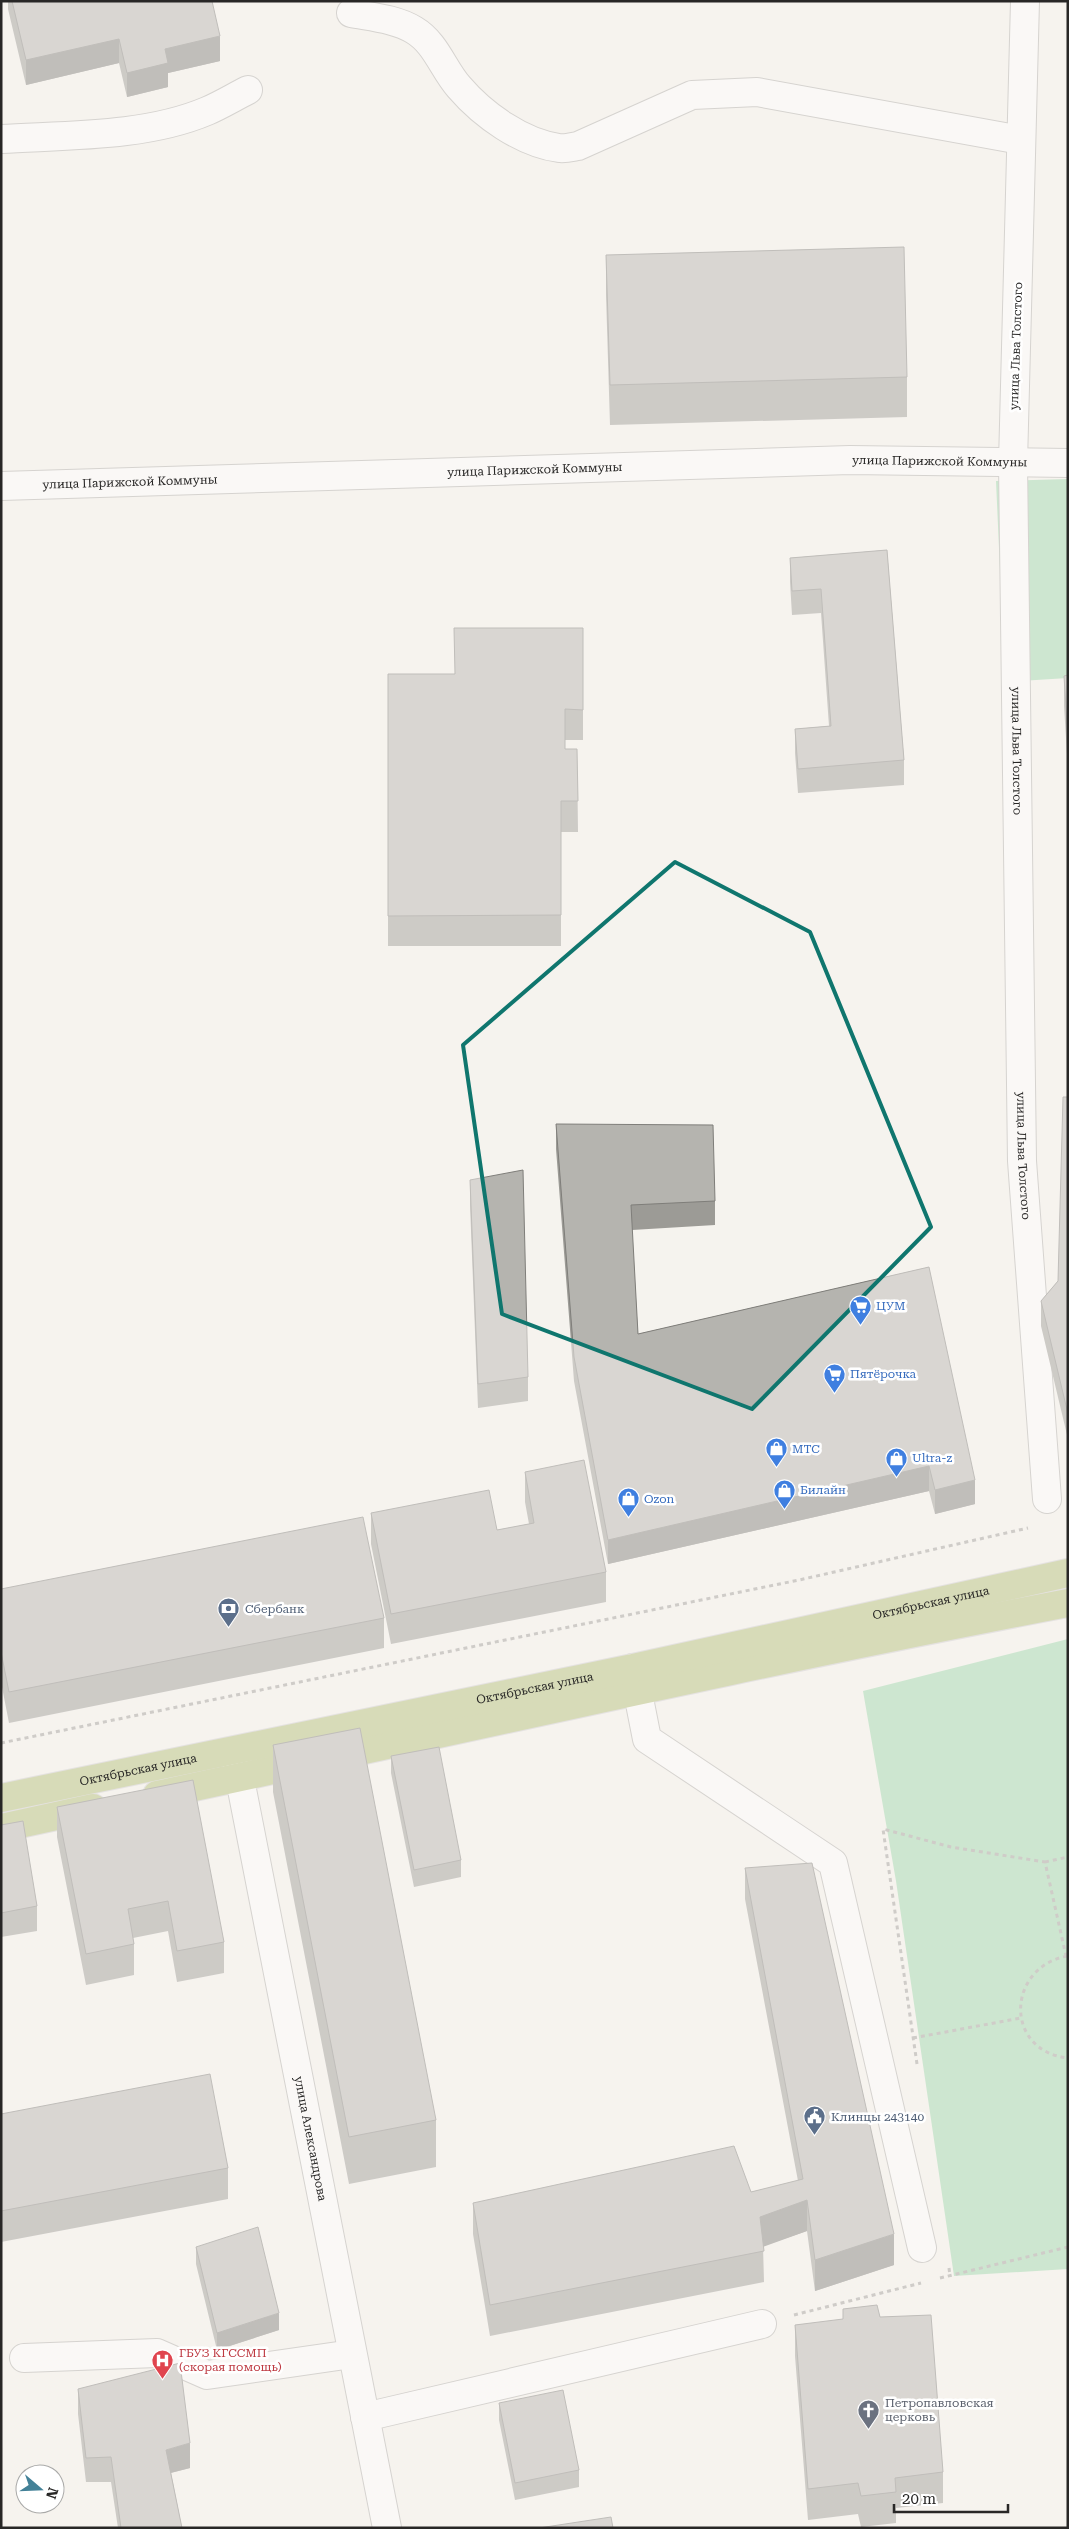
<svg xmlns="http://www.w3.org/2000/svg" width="1069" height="2529" font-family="'Roboto Serif',serif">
<rect width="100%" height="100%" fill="#f5f3ee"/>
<path fill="#9cd8aa" d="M1068,479v199l-63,4 -9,-201z
M1068,1639v630l-114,7 -58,-395 -33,-190z"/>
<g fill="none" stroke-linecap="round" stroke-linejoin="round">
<defs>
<g id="minor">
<path id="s1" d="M1025,1l-12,462 9,698 25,338"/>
<path d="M351,13c21,4 45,6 63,17 22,13 29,39 45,57 24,28 63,56 100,61 6,1 13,-1 19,-2l114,-51 65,-3 264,48"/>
<path d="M1,139c66,-4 145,-2 206,-28 14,-6 27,-14 41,-21"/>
<path id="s2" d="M1,486l849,-26 218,3"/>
<path d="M633,1668l14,71 186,124 89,385"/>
<path id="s3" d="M235,1754l152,774"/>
<path d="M24,2358l133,-5 50,22 145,-21"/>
<path d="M365,2417l397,-93"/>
</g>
<g id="major">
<path d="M157,1795c303,-65 606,-134 911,-192"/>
<path id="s4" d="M1,1798l632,-130 435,-95"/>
<path d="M1,1828l92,-20"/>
</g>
</defs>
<use href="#minor" stroke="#afaeaa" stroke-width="30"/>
<use href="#major" stroke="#d0cfcf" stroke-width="30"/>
<path stroke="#9f9d9a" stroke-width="3" stroke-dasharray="4 4" stroke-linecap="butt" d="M1,1743l798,-163 229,-52
M1045,1862l23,-5
M1067,1956c-61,12 -63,95 1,102
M913,2038l108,-20
M917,2064l-34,-235 68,18 94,15 21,94
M949,2268l1,8
M940,2278l128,-31
M794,2315l127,-32"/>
<use href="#minor" stroke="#fff" stroke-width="28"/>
<use href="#major" stroke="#b2be77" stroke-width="28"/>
</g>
<path fill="#9c9b96" d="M8,1h204l8,60 -52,12v14l-41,10 -8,-34 -93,22 -18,-76z
M606,255l301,122v40l-297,8 -4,-130z
M887,550l17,210v25l-106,8 -3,-40v-24l34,-3 -8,-113 -29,2 -2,-33v-24z
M583,628v112h-18v9h12l1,83h-17v114h-173v-272h66z
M1068,675v95l-4,-64v-30z
M1068,1097v342l-27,-113v-25l17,-20z
M556,1124l159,77v24l-83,5 6,104 291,-67 46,237 -40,10 -6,-23 -321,73 -34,-183 -18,-232z
M470,1180l58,197v24l-50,7 -8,-203z
M525,1472l81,100v30l-215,42 -20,-100v-31l126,17 32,-6 -4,-22z
M1,1589l383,29v30l-375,75 -8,-41z
M273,1745l163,375v47l-87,17 -76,-392z
M391,1756l70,104v17l-47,10 -23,-114z
M57,1807l167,135v31l-47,9 -9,-51 -35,7 1,6v31l-48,10 -29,-148z
M1,1825l36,81v25l-36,6z
M745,1868l149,397 -79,26 -8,-60 -44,15 1,36 -274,54 -17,-102v-31l278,-11 47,-11 -53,-282z
M1,2114l227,54v31l-227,43z
M196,2247l83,83 -62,20 -21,-86z
M880,2317l63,155v31l-47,5v15l-35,4 -3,-13 -50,6 -13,-164v-31z
M78,2389l112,79 -19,5 11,55h-64l-7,-46h-25l-8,-68z
M499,2403l80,67v17l-64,13 -16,-80z"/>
<path fill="#7f7e7a" d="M220,36v25l-52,12v14l-41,10v-24l38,-24z
M119,39v24l-93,22v-25z
M929,1466v25l-321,73v-24z
M975,1480v24l-40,10v-24z
M807,2200v31l-47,17v-31z
M894,2234v31l-79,26v-31z
M279,2313v17l-62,20v-17z
M190,2443v25l-24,6v-24z"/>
<path fill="#b5b4af" stroke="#7f7e7a" d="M12,1h200l8,35 -55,13 3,14 -41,10 -8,-34 -93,21z
M904,247l3,130 -297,8 -4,-130z
M887,550l17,210 -106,9 -3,-40 36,-3 -10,-137 -29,2 -2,-33z
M454,628h129v82l-18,-1v40h12l1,52h-17v114l-173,1v-242h67z
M1068,675v65l-4,-64z
M1063,1097h5v317l-27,-113 17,-20z
M556,1124l157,1 2,76 -84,4 7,129 291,-67 46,213 -40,10 -6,-24 -321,74 -34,-183z
M523,1170l5,207 -50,7 -8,-204z
M584,1460l22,112 -215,42 -20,-101 118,-23 8,40 37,-7 -9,-51z
M363,1517l21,101 -375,74 -8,-40v-63z
M360,1728l76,392 -87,17 -76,-392z
M439,1747l22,113 -47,10 -23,-114z
M193,1780l31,162 -47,9 -9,-50 -40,8 6,35 -48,10 -29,-147z
M23,1821l14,85 -36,7v-88z
M812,1863l82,371 -79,26 -8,-60 -47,17 4,34 -274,54 -17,-102 261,-57 17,46 52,-13 -58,-311z
M210,2074l18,94 -227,43v-97z
M258,2227l21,86 -62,20 -21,-86z
M877,2305l3,12 51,-2 12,157 -48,6 1,14 -35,4 -3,-13 -50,6 -13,-164 48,-6v-10z
M180,2363l10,80 -24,7 16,78h-61l-10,-71 -25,1 -8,-69z
M563,2390l16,80 -64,13 -16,-80z
M611,2517l2,11h-74z"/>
<path d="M0 0H1069V2529H0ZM675,862l135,70 121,295 -179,182 -250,-95 -39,-269z" fill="#f5f3ee" fill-opacity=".55" fill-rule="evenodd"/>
<path fill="none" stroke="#0f766e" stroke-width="4" stroke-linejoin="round" d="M675,862l135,70 121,295 -179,182 -250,-95 -39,-269z"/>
<defs>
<symbol id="supermarket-pin" viewBox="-11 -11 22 30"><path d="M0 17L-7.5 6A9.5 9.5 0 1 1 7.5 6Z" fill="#3f7fe0" stroke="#fff"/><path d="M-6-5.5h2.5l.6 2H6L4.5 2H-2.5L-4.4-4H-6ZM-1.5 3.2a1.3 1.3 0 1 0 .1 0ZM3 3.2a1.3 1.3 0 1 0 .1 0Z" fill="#fff"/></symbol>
<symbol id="shop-pin" viewBox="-11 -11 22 30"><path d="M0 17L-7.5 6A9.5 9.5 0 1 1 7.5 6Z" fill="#3f7fe0" stroke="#fff"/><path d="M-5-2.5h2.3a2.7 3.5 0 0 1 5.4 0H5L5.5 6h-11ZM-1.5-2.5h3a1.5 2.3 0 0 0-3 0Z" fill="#fff"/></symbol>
<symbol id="bank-pin" viewBox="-11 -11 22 30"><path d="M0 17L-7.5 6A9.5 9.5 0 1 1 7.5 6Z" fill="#5c6f8a" stroke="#fff"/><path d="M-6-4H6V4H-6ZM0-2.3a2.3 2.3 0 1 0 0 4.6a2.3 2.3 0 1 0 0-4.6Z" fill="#fff"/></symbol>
<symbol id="civic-pin" viewBox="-11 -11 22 30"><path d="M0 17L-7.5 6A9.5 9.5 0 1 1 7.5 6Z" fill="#5c6f8a" stroke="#fff"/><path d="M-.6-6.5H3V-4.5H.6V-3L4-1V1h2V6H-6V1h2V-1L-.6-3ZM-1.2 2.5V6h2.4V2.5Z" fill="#fff"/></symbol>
<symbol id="hospital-pin" viewBox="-11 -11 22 30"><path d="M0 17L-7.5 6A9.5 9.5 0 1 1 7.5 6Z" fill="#e0444e" stroke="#fff"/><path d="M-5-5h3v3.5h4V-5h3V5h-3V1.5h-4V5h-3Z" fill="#fff"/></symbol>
<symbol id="church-pin" viewBox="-11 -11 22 30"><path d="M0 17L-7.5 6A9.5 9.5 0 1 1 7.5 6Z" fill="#6b7280" stroke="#fff"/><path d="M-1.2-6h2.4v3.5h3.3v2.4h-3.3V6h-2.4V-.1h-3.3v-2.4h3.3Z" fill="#fff"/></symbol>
</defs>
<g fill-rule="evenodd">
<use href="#supermarket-pin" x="848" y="1294" width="25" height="34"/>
<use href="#supermarket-pin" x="822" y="1362" width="25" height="34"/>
<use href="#shop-pin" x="764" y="1436" width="25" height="34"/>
<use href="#shop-pin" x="884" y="1446" width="25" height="34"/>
<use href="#shop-pin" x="772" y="1478" width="25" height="34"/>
<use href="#shop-pin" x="616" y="1486" width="25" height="34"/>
<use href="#bank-pin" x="216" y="1596" width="25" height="34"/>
<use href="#civic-pin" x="802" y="2104" width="25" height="34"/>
<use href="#hospital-pin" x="150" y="2348" width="25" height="34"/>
<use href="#church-pin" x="856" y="2398" width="25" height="34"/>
</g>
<g text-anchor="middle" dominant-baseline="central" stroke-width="5" stroke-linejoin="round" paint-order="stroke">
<g font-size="12" fill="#282726" stroke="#fff">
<text transform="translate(1016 346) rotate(-88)">улица Льва Толстого</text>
<text stroke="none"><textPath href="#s2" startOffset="939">улица Парижской Коммуны</textPath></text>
<text stroke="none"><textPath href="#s2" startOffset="534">улица Парижской Коммуны</textPath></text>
<text stroke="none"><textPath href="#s2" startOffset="129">улица Парижской Коммуны</textPath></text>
<text stroke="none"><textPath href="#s1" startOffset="750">улица Льва Толстого</textPath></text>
<text stroke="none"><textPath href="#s1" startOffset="1155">улица Льва Толстого</textPath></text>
<text stroke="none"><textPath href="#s4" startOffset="950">Октябрьская улица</textPath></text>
<text stroke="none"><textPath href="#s4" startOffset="545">Октябрьская улица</textPath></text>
<text stroke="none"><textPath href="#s4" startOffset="140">Октябрьская улица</textPath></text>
<text stroke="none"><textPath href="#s3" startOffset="392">улица Александрова</textPath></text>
</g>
<g font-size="12" fill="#366cbe" stroke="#fff" text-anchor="start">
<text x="876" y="1306">ЦУМ</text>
<text x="850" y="1374">Пятёрочка</text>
<text x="792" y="1449">МТС</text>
<text x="912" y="1458">Ultra-z</text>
<text x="800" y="1490">Билайн</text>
<text x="644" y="1499">Ozon</text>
</g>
<g font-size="12" fill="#4e5e75" stroke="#fff" text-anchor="start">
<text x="245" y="1609">Сбербанк</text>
<text x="831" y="2117">Клинцы 243140</text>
</g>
<g font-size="12" fill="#be3a42" stroke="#fff" text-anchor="start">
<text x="179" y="2353">ГБУЗ КГССМП<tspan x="179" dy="14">(скорая помощь)</tspan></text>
</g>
<g font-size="12" fill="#5b616d" stroke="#fff" text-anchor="start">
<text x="885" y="2403">Петропавловская<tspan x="885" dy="14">церковь</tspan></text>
</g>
</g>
<rect width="1069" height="2529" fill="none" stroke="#282726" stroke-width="5"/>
<g transform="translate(40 2489) rotate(109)"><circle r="24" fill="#ffffff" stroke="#a9a9a8"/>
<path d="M0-4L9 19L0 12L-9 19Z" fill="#438197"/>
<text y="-8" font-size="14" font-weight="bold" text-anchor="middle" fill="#282726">N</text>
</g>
<path d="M894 2504v8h114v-8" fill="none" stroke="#282726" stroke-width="2.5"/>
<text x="902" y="2504" font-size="15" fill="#282726" stroke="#ffffff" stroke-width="4" paint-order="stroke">20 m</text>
</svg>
